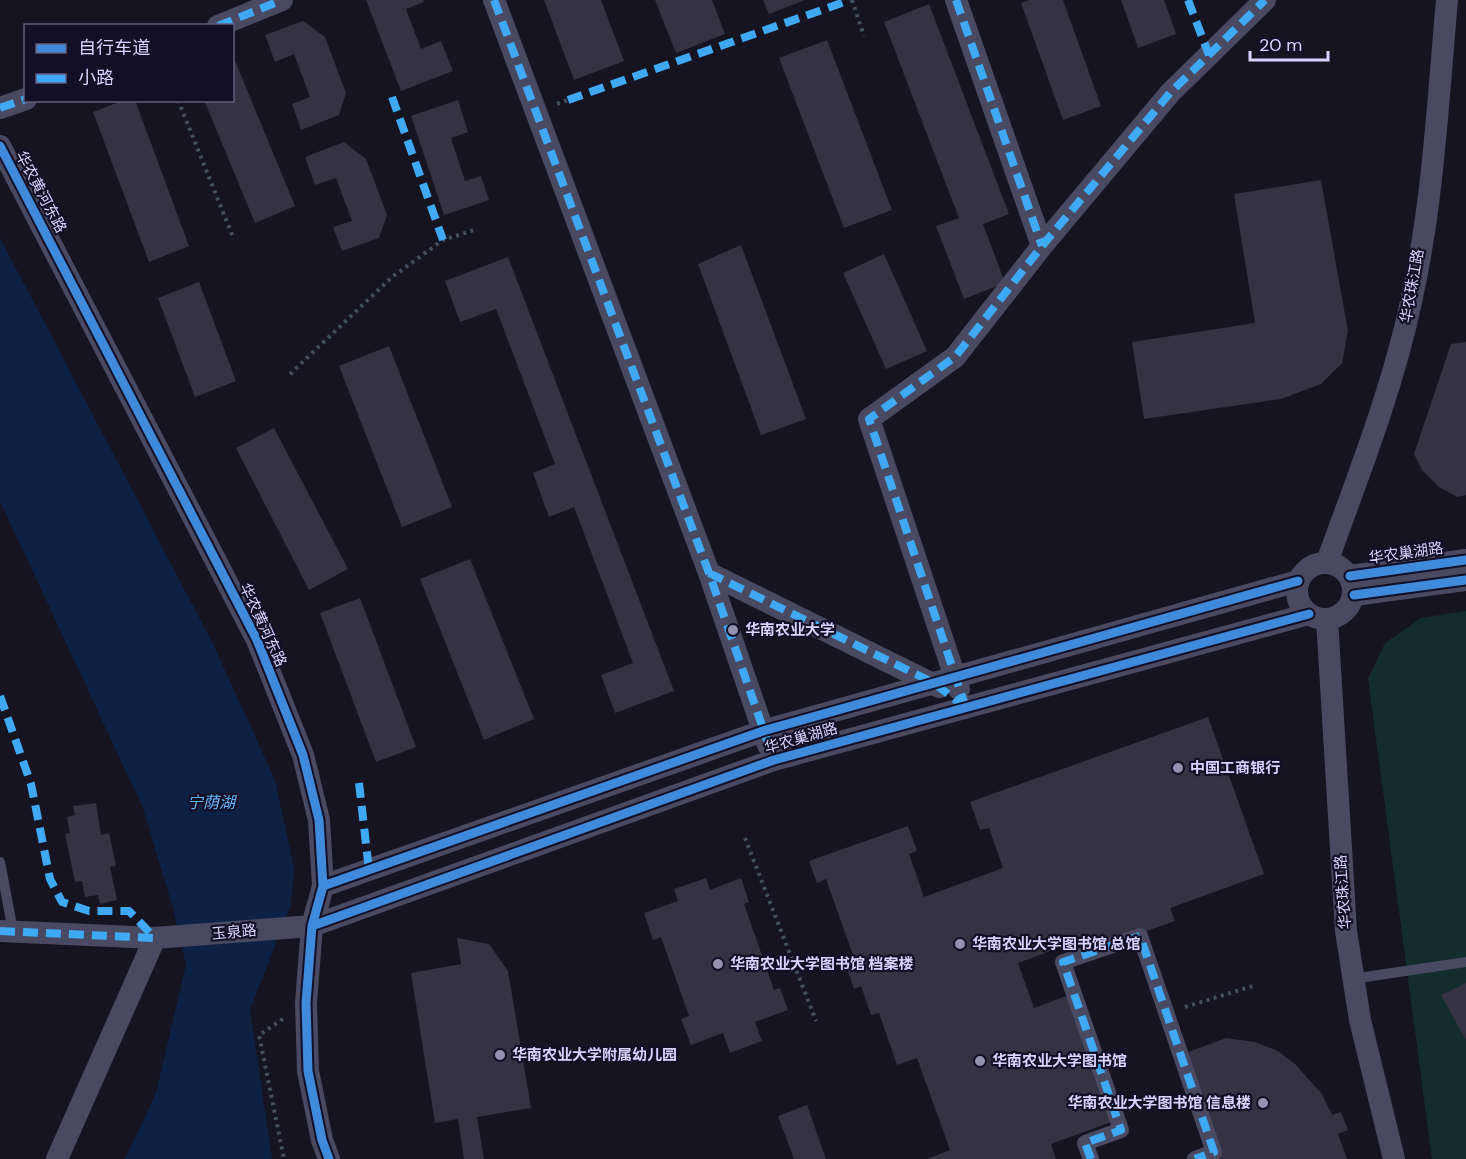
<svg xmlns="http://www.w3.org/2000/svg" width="1466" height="1159" font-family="'DM Sans','Noto Sans SC',sans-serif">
<rect width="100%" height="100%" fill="#161421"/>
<path fill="#132c2d" d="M1466,611v548h-34l-64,-480 17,-36 36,-25z"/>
<path fill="#0d2144" d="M0,238l213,406 62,136 19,88 -3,36 -41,106 22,149h-147l31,-66 30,-128 -13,-57 -30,-100 -143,-307z"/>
<path fill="#343243" d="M366,0h57l1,2 -18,7 15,40 20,-8 12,30 -52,20z
M544,0h57l23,61 -50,19z
M655,0h57l13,34 -49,19z
M763,0h42l-36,14z
M1030,0h33l38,106 -38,14 -42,-117z
M1121,0h43l12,34 -38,14z
M929,4l80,210 -26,10 22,59 -41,16 -28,-73 23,-8 -75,-196z
M303,21l22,16 21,56 -7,22 -38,15 -9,-26 18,-7 -16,-43 -19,8 -10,-27z
M827,40l65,170 -48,18 -65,-170z
M233,56l62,150 -40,17 -51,-123h28z
M124,100h11l54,146 -40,16 -56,-150z
M458,100l10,32 -17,6 14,43 16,-5 8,24 -45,15 -33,-99z
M344,142l22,17 21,56 -8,23 -37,13 -9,-24 19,-6 -16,-43 -21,7 -10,-28z
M1321,180l27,151 -6,32 -21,21 -40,15 -137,20 -12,-77 123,-19 -21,-129z
M741,245l65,174 -45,16 -63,-171z
M884,254l43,97 -41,18 -43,-96z
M508,257l166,434 -59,22 -14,-38 32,-12 -59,-156 -25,10 -16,-44 22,-9 -59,-155 -36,13 -15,-41z
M199,282l37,99 -41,16 -37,-99z
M1466,342v153l-9,2 -18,-10 -17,-17 -8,-16 37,-110z
M389,346l63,161 -50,20 -63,-161z
M274,428l74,141 -39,21 -73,-142z
M470,559l64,160 -50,21 -64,-161z
M360,598l56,149 -40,15 -56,-149z
M1208,717l56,157 -94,34 5,13 -81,29 -5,-13 -71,26 16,45 35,-13 45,126 -63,23 5,15h-129l23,-9 -33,-92 -20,7 -18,-52 -8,2 -10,-29 -7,3 -9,-27 9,-4 -28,-79 -9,4 -8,-22 99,-35 9,25 -8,3 15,43 79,-29 -14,-40 -9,2 -10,-28z
M96,803l5,32 8,-2 7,33 -6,1 7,33 -17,4 -2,-9 -13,2 -3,-16 -7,1 -10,-48 5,-1 -3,-16 8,-2 -2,-9z
M706,878l4,12 31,-12 8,24 -5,2 30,86 6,-2 8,22 -33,12 7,19 -32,12 -7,-20 -32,12 -10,-26 8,-3 -28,-79 -8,3 -9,-27 34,-12 -4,-12z
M457,938l32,6 19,27 23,137 -54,9 7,42h-20l-6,-40 -23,4 -24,-150 50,-9z
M1466,983v57l-25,-45z
M1226,1038l29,4 23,9 17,13 27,30 10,21 9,-3 7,18 -10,4 9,25h-127l-37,-105z
M807,1105l19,54h-32l-16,-43z"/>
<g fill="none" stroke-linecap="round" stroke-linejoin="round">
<path stroke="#44505f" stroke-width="4" stroke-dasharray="3 4.5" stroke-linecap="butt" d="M852,0l12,36
M178,100l55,137
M557,104l11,-4
M290,374l102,-97 51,-37 34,-11
M745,838l71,183
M1185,1007l68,-21
M283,1019l-24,16 25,124"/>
<path stroke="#4a4962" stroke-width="10" d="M0,862l13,69
M1352,979l114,-17"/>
<path stroke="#4a4962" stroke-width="16" d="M1091,1159l-6,-16 36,-13 -58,-168 77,-26 74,216 -19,7"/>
<path stroke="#4a4962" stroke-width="22" d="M494,0l215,573 59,172
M956,0l86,246
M218,26l64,-26
M0,108l26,-9
M0,146l257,494 46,115 16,65 4,66 -11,40 -6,77 2,68 14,69 7,19
M1327,562c31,-86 65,-171 84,-260 22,-98 27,-202 36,-302
M1297 591a28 28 0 1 1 56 0a28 28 0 1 1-56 0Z
M709,573l230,114
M1350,576l116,-16
M1354,595l112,-15
M1327,619l19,312 14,89 34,139
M959,689l-90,-270 86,-62 87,-111 128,-153 95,-93
M323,886l440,-155 535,-150
M0,931l155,7 157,-12 462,-166 535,-146
M57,1159l98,-221"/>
<path stroke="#3fa9f5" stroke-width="8" stroke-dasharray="15 8" stroke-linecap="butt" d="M494,0l215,573 65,187
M956,0l86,246
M1188,0l21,55
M218,26l64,-26
M392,97l51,143
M568,100l282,-100
M0,108l26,-9
M709,573l225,110 32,25
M0,696l31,88 19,95 12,23 27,9h40l26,27
M966,708l-97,-289 86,-62 87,-111 128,-153 95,-93
M359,783l10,87
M0,931l155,7
M1091,1159l-6,-16 36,-13 -58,-168 77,-26 74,216 -19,7"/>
<defs>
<path id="cycleway" d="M0,146l257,494 46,115 16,65 4,66 -11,40 -6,77 2,68 14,69 7,19
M1350,576l116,-16
M1354,595l112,-15
M323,886l440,-155 535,-150
M312,926l462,-166 535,-146"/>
</defs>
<use href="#cycleway" stroke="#130f26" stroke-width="13"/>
<use href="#cycleway" stroke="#408adc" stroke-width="9"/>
</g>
<g fill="#9591b1" stroke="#130f26" stroke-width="2">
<circle cx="733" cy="630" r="6"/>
<circle cx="1178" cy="768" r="6"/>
<circle cx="960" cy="944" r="6"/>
<circle cx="718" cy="964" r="6"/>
<circle cx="500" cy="1055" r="6"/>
<circle cx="980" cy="1061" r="6"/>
<circle cx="1263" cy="1103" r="6"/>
</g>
<g text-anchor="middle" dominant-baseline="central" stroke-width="4.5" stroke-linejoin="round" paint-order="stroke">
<g font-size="15" fill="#d9d4ff" stroke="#130f26">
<text transform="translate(41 192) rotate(62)">华农黄河东路</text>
<text transform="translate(1412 286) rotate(-80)">华农珠江路</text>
<text transform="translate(1406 553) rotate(-8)">华农巢湖路</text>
<text transform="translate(263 625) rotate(65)">华农黄河东路</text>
<text transform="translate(801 738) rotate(-16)">华农巢湖路</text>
<text transform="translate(1343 892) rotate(-94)">华农珠江路</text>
<text transform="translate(234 932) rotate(-5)">玉泉路</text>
</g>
<g font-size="15" font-weight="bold" fill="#d9d4ff" stroke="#130f26" text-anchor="start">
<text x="745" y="630">华南农业大学</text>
<text x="1190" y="768">中国工商银行</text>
<text x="972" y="944">华南农业大学图书馆 总馆</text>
<text x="730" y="964">华南农业大学图书馆 档案楼</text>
<text x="512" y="1055">华南农业大学附属幼儿园</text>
<text x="992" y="1061">华南农业大学图书馆</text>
<text x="1251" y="1103" text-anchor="end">华南农业大学图书馆 信息楼</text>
</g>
<g font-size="16" font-style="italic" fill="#62b6ff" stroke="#130f26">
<text x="211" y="802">宁荫湖</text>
</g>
</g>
<rect x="24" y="24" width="210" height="78" fill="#130f26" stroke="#625e7d" stroke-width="1.5"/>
<rect x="36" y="44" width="30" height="9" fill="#408adc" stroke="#625e7d" stroke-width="1.5"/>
<text x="78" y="54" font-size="18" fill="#d9d4ff">自行车道</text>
<rect x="36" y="74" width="30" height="9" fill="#3fa9f5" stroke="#625e7d" stroke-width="1.5"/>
<text x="78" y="84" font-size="18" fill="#d9d4ff">小路</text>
<path d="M1250 51v9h78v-9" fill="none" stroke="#d9d4ff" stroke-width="3"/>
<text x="1259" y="51" font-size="18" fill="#d9d4ff" stroke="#130f26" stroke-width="4.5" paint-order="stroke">20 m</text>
</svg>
